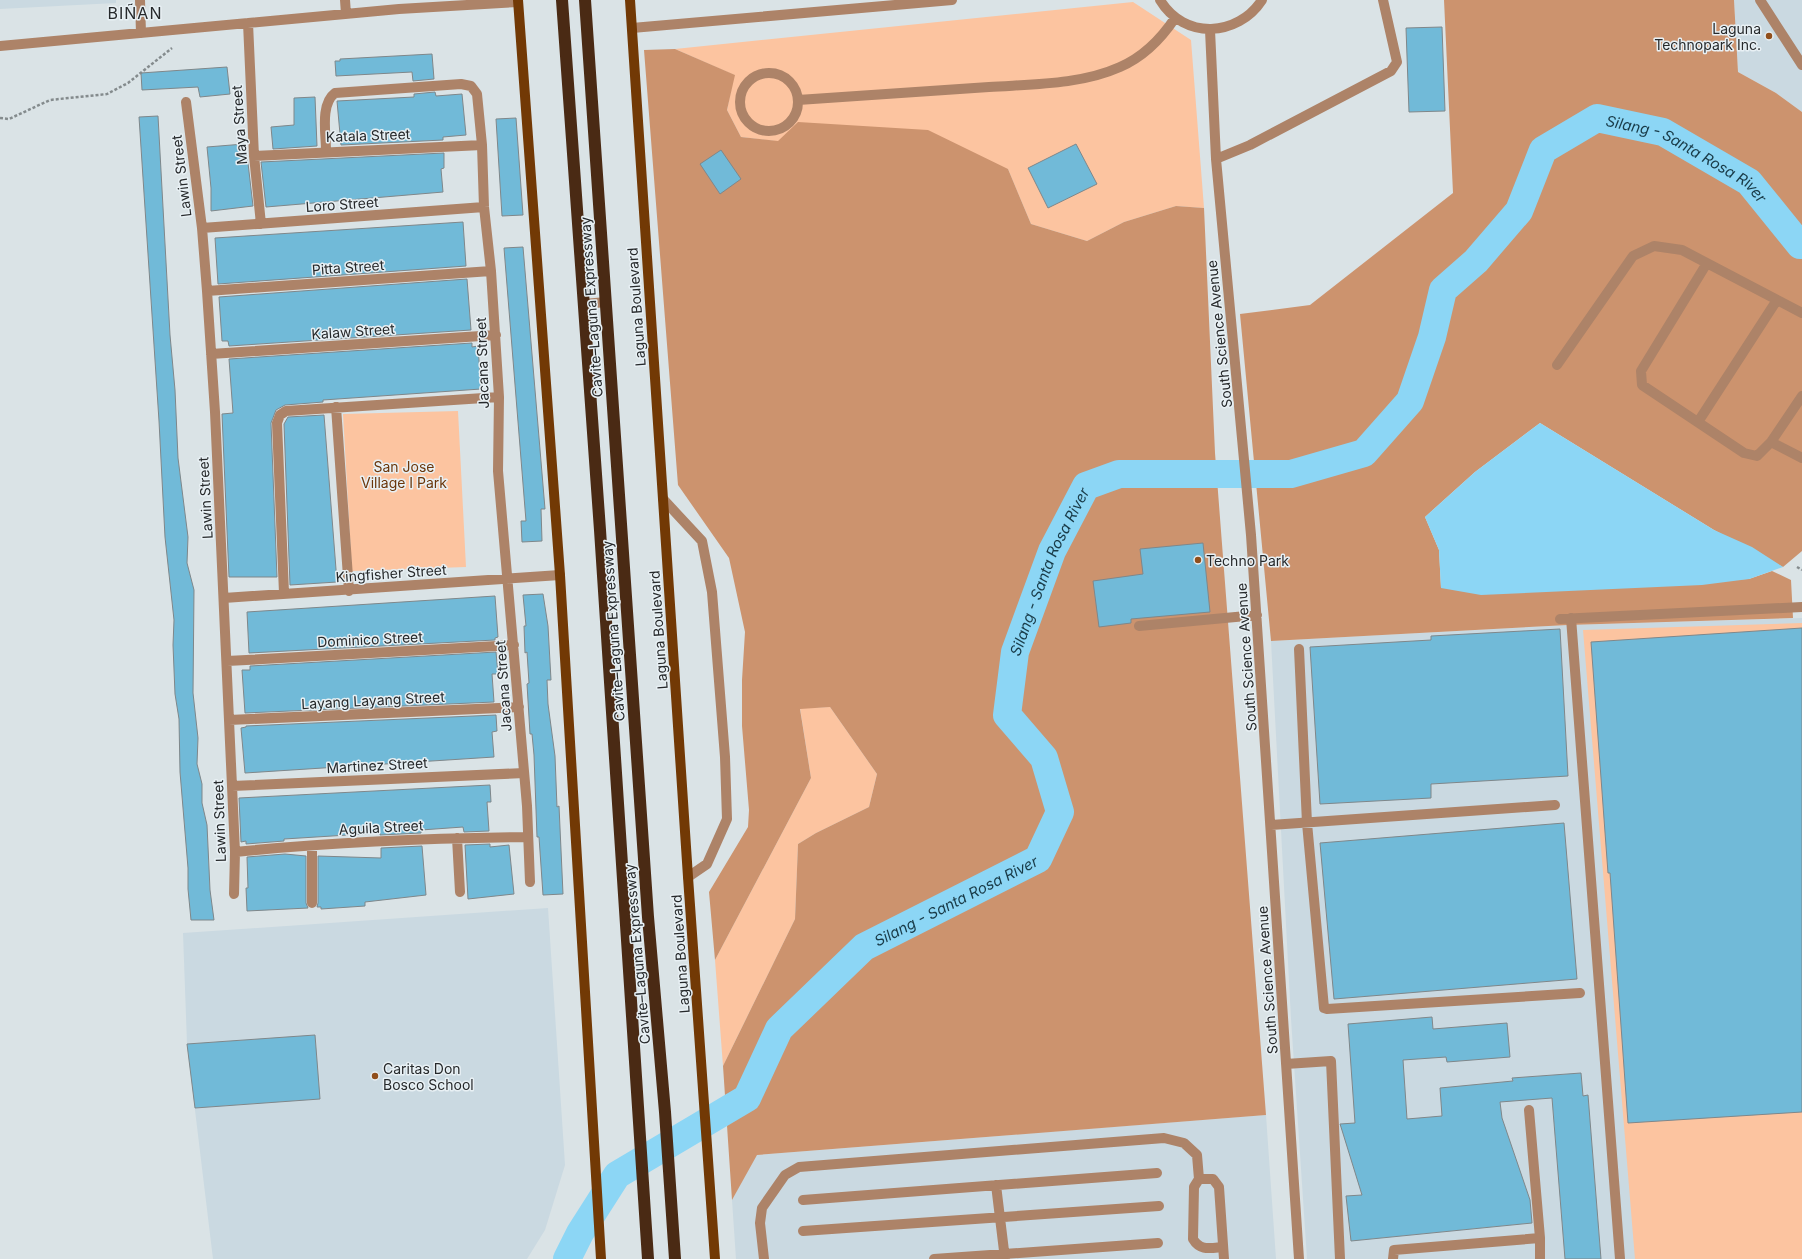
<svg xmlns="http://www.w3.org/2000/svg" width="1802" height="1259" font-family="Inter,sans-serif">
<rect width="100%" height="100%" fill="#dae3e6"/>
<path fill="#cad9e1" d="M0,0h116v3l-116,6z
M1734,0h68v112l-26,-19 -38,-21z
M1802,618v641h-495l-16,-240 -20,-378 297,-16z
M548,908l17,257 -20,65 -18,29h-314l-26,-215 -4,-111z
M1266,1115l10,144h-540l-4,-59 24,-45z"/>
<path fill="#fcc4a0" d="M1133,2l58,38 13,168 -28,-2 -52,16 -37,19 -56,-17 -23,-55 -267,-32 -14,-27 7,-35 -59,-26z
M458,411l8,156 -114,4 -9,-157z
M1802,623v636h-167l-52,-629z
M830,707l47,67 -8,33 -53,26 -18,11 -3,75 -72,147 -8,-106 96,-182 -11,-70z"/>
<path fill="#cc936e" d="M1444,0h290l4,72 38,21 26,19v439l-19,16 -69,-37 -174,-107 -65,49 -50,45 14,33 2,38 308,-9 23,-8 19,9 2,38 -225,7 -297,16 -31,-327 70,-9 143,-112z
M675,49l60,26 -8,35 14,27 37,4 20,-19 130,8 80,39 23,55 56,17 37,-19 52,-16 28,2 11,245 51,662 -509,40 -25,45 -9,-134 72,-147 3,-75 18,-11 53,-26 8,-33 -47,-67 -30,2 11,69 -96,182 -6,-68 39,-65 1,-17 -7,-84v-46l3,-48 -16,-74 -51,-73 -34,-435z"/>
<path fill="#8cd6f5" d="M1540,423l174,107 38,17 31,20 -34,12 -47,6 -221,10 -40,-7 -2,-38 -14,-33 50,-45z"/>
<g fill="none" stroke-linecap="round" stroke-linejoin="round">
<path stroke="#8cd6f5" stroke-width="28" id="s1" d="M567,1259l13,-26 37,-58 130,-77 32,-69 85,-82 174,-88 22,-47 -16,-54 -37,-43 8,-63 37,-101 34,-65 33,-12h172l73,-21 46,-52 22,-64 11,-47 33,-29 43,-50 24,-61 54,-32 66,14 86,50 51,63h2"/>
</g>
<path fill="#71bad8" stroke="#7f878a" d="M1442,27l3,84 -36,1 -3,-84z
M432,54l2,25 -21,2 -1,-9 -76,4 -1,-15h5v-2z
M227,67l3,27 -30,3 -2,-10 -56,3 -1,-17z
M435,92l1,4 26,-2 4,41 -23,2v3l-102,5 -4,-44 77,-4v-3z
M315,97l2,49 -44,3 -2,-22 23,-2v-27z
M158,116l12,219 5,55 3,68 10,79 -1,26 7,27 -1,103 5,45 -1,26 5,20v19l5,22 3,65 4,30h-23l-3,-31v-21l-8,-96 -1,-53 -4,-25 -2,-49 1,-25 -9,-83 -6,-116 -20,-304z
M516,118l7,97 -21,1 -6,-97z
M244,144l4,19 5,43 -42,5v-23l-4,-41z
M1076,144l21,40 -49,24 -20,-40z
M721,150l20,29 -21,15 -20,-30z
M444,153v15l-3,1 2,23 -177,15 -5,-45z
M463,222l3,44 -248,18 -3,-46z
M523,247l22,262h-4l1,32 -20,1 -1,-21h5l-22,-273z
M467,279l4,51 -242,16 -1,-5h-6l-3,-44z
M472,343v4l6,-1 3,43 -158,11v2l-38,3 -9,5 -5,13 6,154h-48l-7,-163 11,-1 -4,-54z
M324,415l13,167 -47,3 -6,-161 4,-7z
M1203,543l7,69 -79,7v4l-32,4 -6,-46 50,-7 -3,-25z
M543,594l5,32 3,54h-4l1,24 7,52 2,51 2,-1 4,88 -20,1 -4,-58h-2l-3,-82 -2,-21h-2l-3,-50 2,-1 -2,-31 -2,1 -1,-27h2l-3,-31z
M495,596l3,41 -3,1v2l-246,13 -2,-41z
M1802,628v484l-174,11 -18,-250h-2l-17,-231z
M1560,629l8,147 -137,8v14l-111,6 -10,-157 121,-7v-4z
M496,652l2,22h-6l2,28 -249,11 -3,-43h8v-4z
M496,715l1,16 -5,1 2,25 -249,16 -4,-45 5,-1v-1z
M490,785l1,17h-4l2,29 -25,1 -1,-5 -42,3v3l-41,2v-2l-96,6v2l-38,3v-3l-5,1 -2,-44z
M1564,823l13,156 -243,20 -14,-156z
M490,844v3l19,-2 5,49 -46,5 -3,-54z
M422,846l4,49 -61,7v4l-44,3v-2h-4l1,-4v-47l63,2v-10z
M285,854l21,2v47l2,5 -61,3 -1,-23h2l-1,-31z
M1432,1017l1,12 74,-6 3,34 -63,5 -1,-5 -43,3 4,59 35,-3 -2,-28 73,-7 -1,-3 69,-5 2,23 5,-1 13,164h-36l-13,-161 -52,4 2,16 28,82 2,23 -181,18 -5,-45 16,-1 -21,-68 -1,-3 15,-1 -7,-99z
M315,1035l5,64 -125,9 -8,-64z"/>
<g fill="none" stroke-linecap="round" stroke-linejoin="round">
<path stroke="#848b8d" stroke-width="2.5" stroke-dasharray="3 2" stroke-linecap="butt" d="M0,118l9,1 41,-19 57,-6 21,-11 44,-35
M1797,567l5,3"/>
<path stroke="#ad8368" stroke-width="10" d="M140,0l1,33
M345,0l1,14
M1160,0c24,40 78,37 102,0
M1760,0l42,65
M248,23l6,133 7,68
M632,28l320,-28
M1210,30l6,129 35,376 48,724
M0,46l399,-37 119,-7
M740 102a29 29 0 1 1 58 0a29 29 0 1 1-58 0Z
M798,100c64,-4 127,-9 191,-13 43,-3 91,-2 131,-20 23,-10 41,-28 55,-49
M186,102l16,126 5,63 8,121 20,440 -1,42
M326,151c0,-17 -6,-47 9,-58l126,-9 10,2 6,8 5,51 2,62 7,64 8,126 -1,74 29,335 3,76
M254,156l228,-11
M1216,159l34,-14 141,-74 6,-9 -14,-62
M202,228l282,-21
M1707,263l-66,108 1,14 102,68 13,3 14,-14 31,-46
M207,291l284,-20
M584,304l22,-2
M211,354l285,-19
M1557,365l76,-109 21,-10 28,4 120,63
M336,407l13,184
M1698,422l79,-122
M1771,442l31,16
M663,499l39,42 10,51 13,165 2,62 -20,45 -19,13
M284,593l-7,-170 3,-8 6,-4 213,-14
M224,598l336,-23
M1571,618l49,641
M1560,619l242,-12
M1139,626l118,-11
M1299,649l8,174 17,185 3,1 253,-16
M227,661l287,-16
M229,720l290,-13
M232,786l292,-13
M1271,825l284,-20
M457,838l3,54
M312,846v57
M235,852c97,-10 195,-14 293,-15
M1286,1064l45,-3 9,198
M996,1185l9,74
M803,1200l354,-27
M803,1231l356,-25
M1540,1238v21
M1223,1247c-13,1 -23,4 -30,-8l1,-52 5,-8h14l6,8 5,72
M764,1259l-4,-36 2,-15 23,-33 14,-8 365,-29 20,5 13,12 2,24
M934,1259l224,-16
M1393,1259l1,-9 146,-12 -11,-128"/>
<path stroke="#723905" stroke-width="10" d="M518,0l42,575 41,684
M630,0l58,877 27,382"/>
<path stroke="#4a2a14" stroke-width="12" d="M562,0l38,530 48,729
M585,0l63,917 17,195 10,147"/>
</g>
<g fill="#914f1c" stroke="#e8f0f4" stroke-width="1.5">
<circle cx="1769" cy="36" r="4"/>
<circle cx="1198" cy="560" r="4"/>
<circle cx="375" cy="1076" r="4"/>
</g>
<g text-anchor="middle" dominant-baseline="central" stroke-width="3" stroke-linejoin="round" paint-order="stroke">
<g font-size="14" fill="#26292b" stroke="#e8f0f4" text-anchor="start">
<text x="1761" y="28" text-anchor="end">Laguna<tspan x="1761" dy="16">Technopark Inc.</tspan></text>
<text x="1206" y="560">Techno Park</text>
<text x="383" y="1068">Caritas Don<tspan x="383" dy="16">Bosco School</tspan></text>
</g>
<g font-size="14" fill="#26292b" stroke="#e8f0f4">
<text transform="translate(239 125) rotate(-94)">Maya Street</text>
<text transform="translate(368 135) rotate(-2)">Katala Street</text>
<text transform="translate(181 176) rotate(-97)">Lawin Street</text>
<text transform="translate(342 204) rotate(-4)">Loro Street</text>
<text transform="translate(348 267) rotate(-4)">Pitta Street</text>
<text transform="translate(591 307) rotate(-94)">Cavite–Laguna Expressway</text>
<text transform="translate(636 307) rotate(-94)">Laguna Boulevard</text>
<text transform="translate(353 331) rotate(-4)">Kalaw Street</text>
<text transform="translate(1219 334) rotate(-96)">South Science Avenue</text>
<text transform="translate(482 363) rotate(-92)">Jacana Street</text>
<text transform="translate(205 498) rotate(-93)">Lawin Street</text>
<text transform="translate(391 573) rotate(-4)">Kingfisher Street</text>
<text transform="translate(658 630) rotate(-94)">Laguna Boulevard</text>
<text transform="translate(613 631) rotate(-94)">Cavite–Laguna Expressway</text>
<text transform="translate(370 639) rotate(-3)">Dominico Street</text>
<text transform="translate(1246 657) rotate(-94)">South Science Avenue</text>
<text transform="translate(503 686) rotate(-94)">Jacana Street</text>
<text transform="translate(373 700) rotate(-3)">Layang Layang Street</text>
<text transform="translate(377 765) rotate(-3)">Martinez Street</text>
<text transform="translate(219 821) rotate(-92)">Lawin Street</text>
<text transform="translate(381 827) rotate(-3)">Aguila Street</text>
<text transform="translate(637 954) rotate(-95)">Cavite–Laguna Expressway</text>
<text transform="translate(680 954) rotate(-94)">Laguna Boulevard</text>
<text transform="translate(1267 980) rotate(-94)">South Science Avenue</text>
</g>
<g font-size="14" fill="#6b360a" stroke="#e8f0f4">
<text x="404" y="466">San Jose<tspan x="404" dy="16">Village I Park</tspan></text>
</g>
<g font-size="15" font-style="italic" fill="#193b48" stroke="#e8f0f4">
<text stroke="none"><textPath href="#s1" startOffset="1854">Silang - Santa Rosa River</textPath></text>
<text stroke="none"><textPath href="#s1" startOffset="954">Silang - Santa Rosa River</textPath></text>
<text stroke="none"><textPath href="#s1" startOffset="546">Silang - Santa Rosa River</textPath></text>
</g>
<g font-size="16" letter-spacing="1" fill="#26292b" stroke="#e8f0f4">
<text x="135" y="13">BIÑAN</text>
</g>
</g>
</svg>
